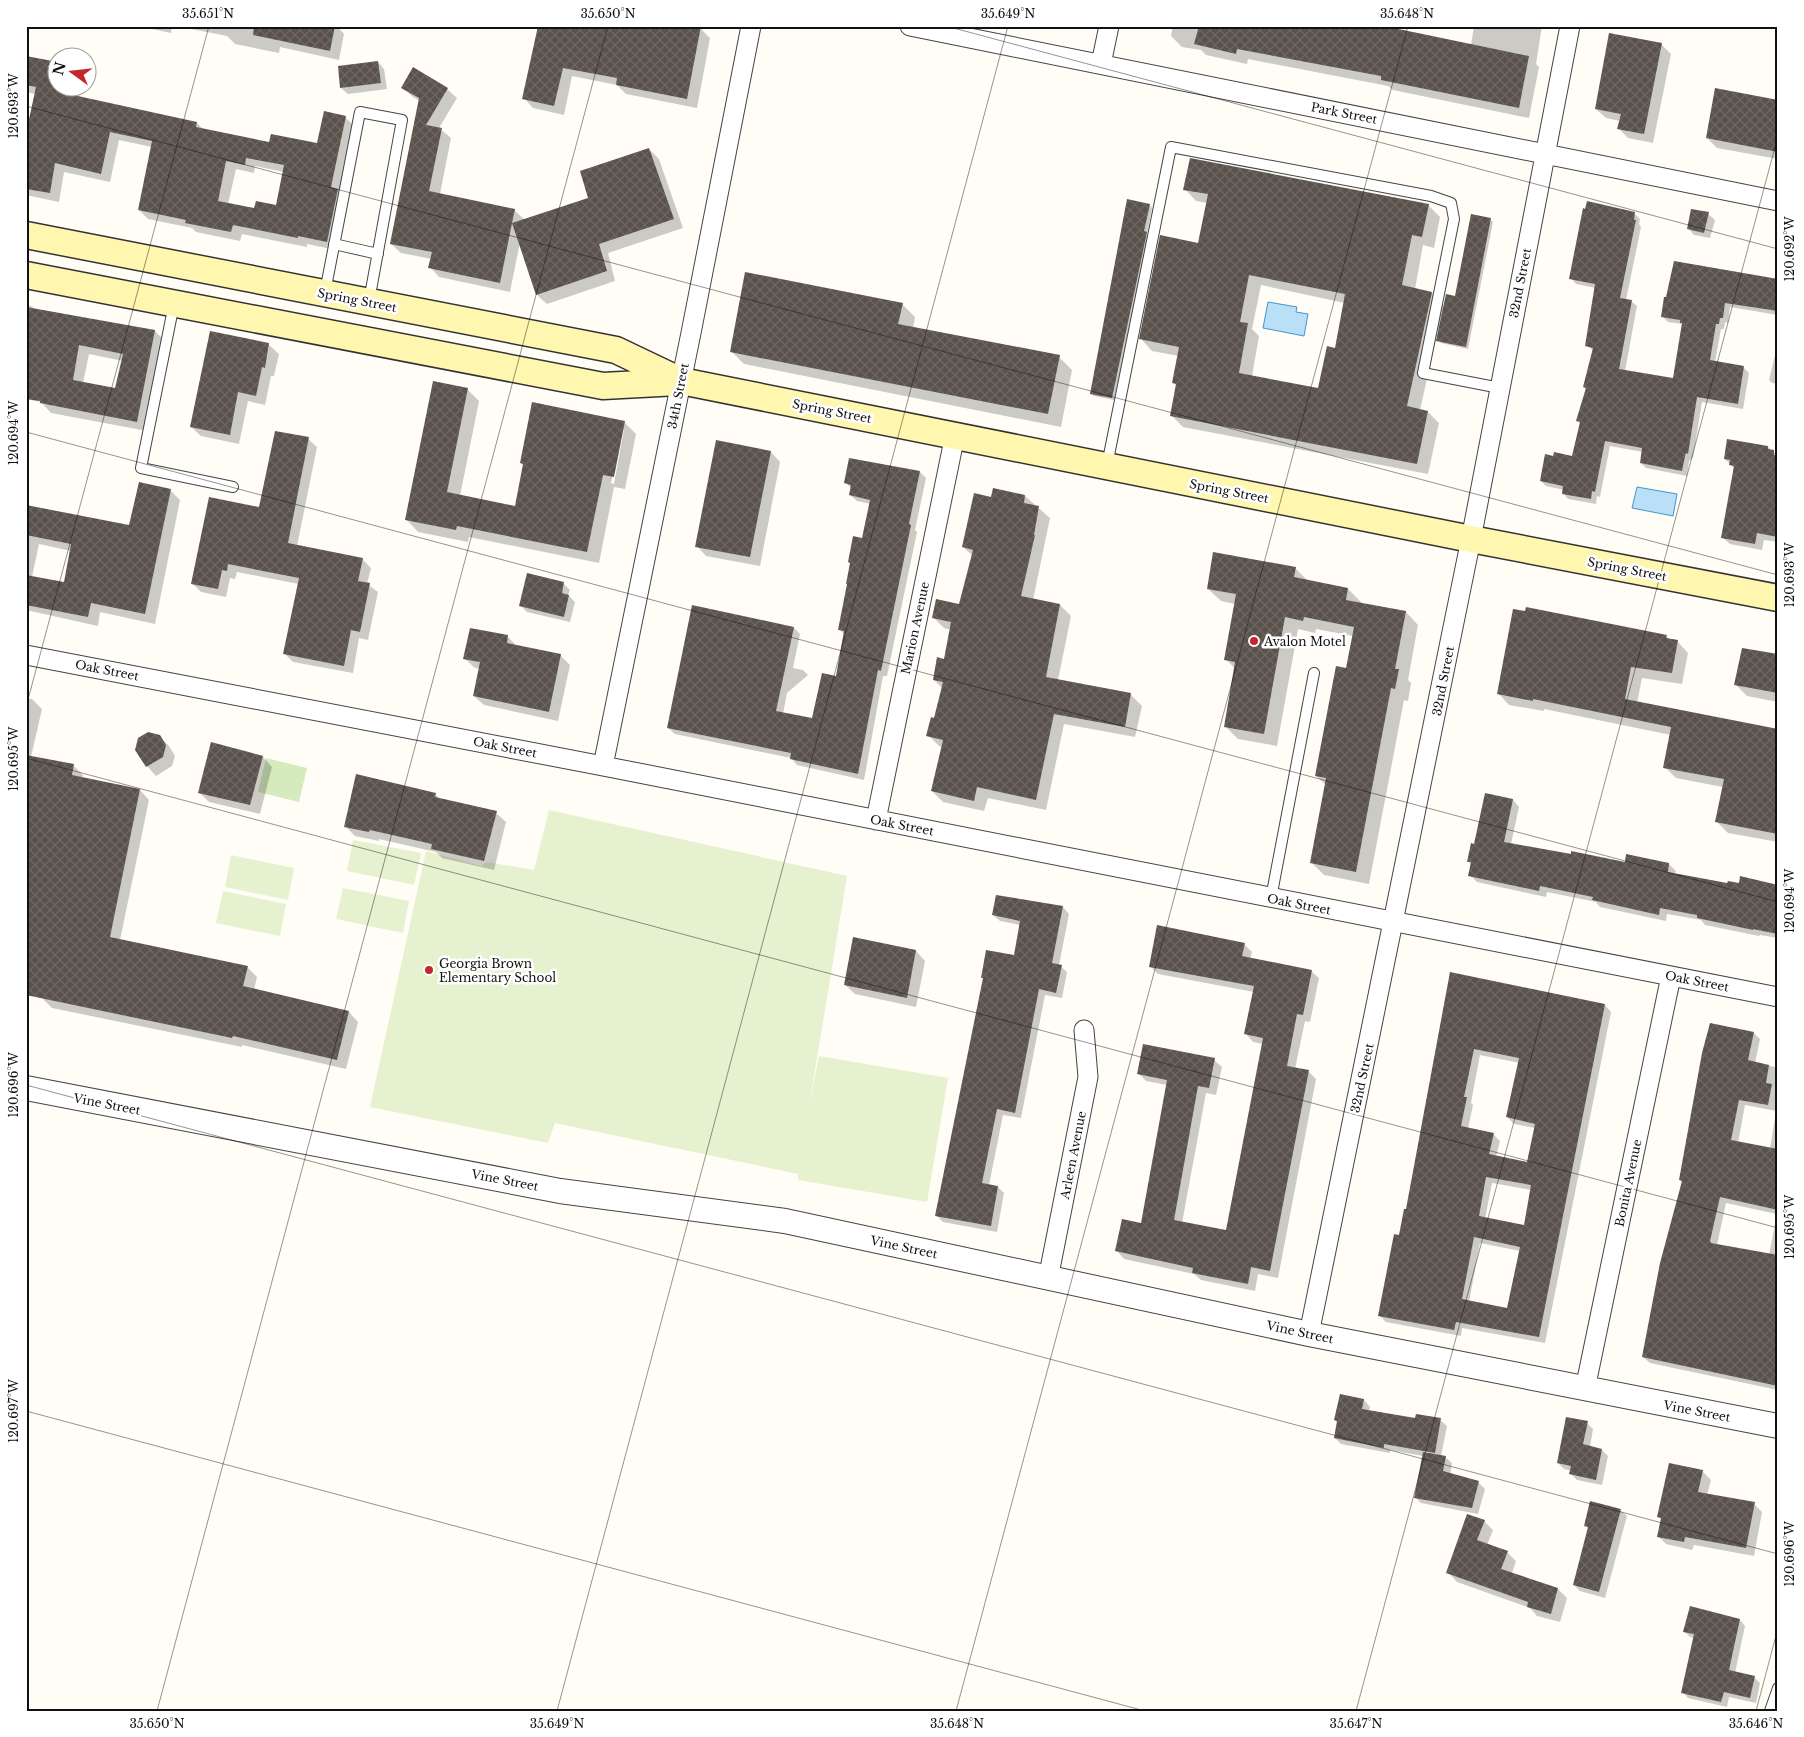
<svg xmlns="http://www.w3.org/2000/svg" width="1804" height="1737" font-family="'Libre Baskerville',serif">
<defs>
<pattern id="building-cross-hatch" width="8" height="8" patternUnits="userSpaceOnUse" patternTransform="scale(1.25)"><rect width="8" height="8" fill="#5a524d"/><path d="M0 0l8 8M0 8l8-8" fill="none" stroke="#6d6662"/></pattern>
</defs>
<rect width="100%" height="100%" fill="#fffdf5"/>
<path fill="#d5ebbd" d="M266,758l41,10 -8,34 -41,-10z"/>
<path fill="#e6f2cf" d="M549,810l298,66 -38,231 10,-51 129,22 -21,124 -129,-22v-6l-243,-51 -7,20 -178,-36 56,-256 55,15 6,-4 47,8z
M353,840l68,13 -7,32 -67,-14z
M231,855l63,13 -6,32 -63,-13z
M343,888l66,13 -6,32 -67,-14z
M223,891l63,13 -6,32 -64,-13z"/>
<path fill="#b9e0f7" stroke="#3f96cf" d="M1268,302l29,5 -1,5 12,2 -4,22 -41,-8z
M1637,487l40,7 -4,22 -41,-8z"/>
<path fill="#0003" fill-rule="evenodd" d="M138,26h34l-1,7z
M176,26h161l7,8 -5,26 -59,-13 -1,6 -44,-9 -8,-8z
M539,26l161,2 10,10 -13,70 -71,-14 -9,-9 -45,-9 -8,39 -31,-7 -9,-10z
M1173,26h204l94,19 3,-19h68l-6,38 3,3 -10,51 -136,-28 -5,-4 -140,-27 -1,5 -41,-9 -5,-5 -19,-3 -11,-11z
M1661,44l10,10 -18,89 -25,-5 -9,-9 1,-8 -14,-3 -10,-9z
M26,57l32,31h18l-2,9 123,26 6,6 67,14 48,1 27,-27 9,9 -18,124 -29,-6v3l-65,-13 -2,7 -44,-9 -4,-4 -44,-9 -9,-9 13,-63 -33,-7 -9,42 -46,-10 -5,30 -33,-7v-56l9,-45 -9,-2zM255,166l29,6 -7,35 -22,3 -27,-6 8,-35 18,4z
M378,62l6,7 3,20 -39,5 -7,-6z
M403,88l44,1 10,9 -18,30 12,10 -11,56 74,16 11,10 65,-21 59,-50 10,10 24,69 -75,25 7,28 -68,23 -10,-9 -17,-53 -10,50 -71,-15 -9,-10 2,-8 -31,-6 -10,-9 29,-143 -7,-4z
M1778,101v58l-61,-11 -10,-10z
M1185,189l243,16 12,12 -6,31 -11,-3 -8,44 17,4 13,13 11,-8 34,-79 3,3 -25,127 -27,-6 -3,-2 2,-10 -2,-1 -18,80 8,2 11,11 -11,51 -245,-47 -12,-12 6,-29 -3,-3 5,-27 -27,-5 -11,-12 58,-95 8,-41 -11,-2zM1261,285l84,18 -9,46 -17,41 -67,-14 7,-40 -7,-7z
M1149,205l3,3 -5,26 2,2 -35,164 -20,-4 -3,-3z
M1634,213l6,6 -1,5 2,3 -15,73 5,1 6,5 -12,65 49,8 9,-55 -15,-2 -5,-5 115,-37v35l-48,-8 -2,16 -3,-1 -1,7h-3l-6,33 29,6 5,5 -6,36 -41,-7 -9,56h-1l-3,3 -2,15 -41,-8 -5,-5 2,-11 -33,-6 -10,51 -3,-1 -1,8 -28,-5 -5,-6 1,-3 -18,-4 -5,-5 32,-24 8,-33 -3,-3 8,-32 -2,-2 10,-36 -8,-6 10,-57 -20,-4 -5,-6z
M1708,214l7,6 -5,18 -16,-3 -6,-7z
M902,304l13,13 -2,11 146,29 13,13 -11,57 -317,-63 -13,-13z
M26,305l5,1 4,3 120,22 10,10 -18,90 -96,-18 -10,-11 -15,-3zM89,354l34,7 -7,29 -33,-7z
M210,333l59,12 10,9 -5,22h-3l-6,29 -17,-4 -9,43 -38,-8 -10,-9z
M1776,351h2v33l-6,-1 -3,-3z
M467,389l12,12 -19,95 56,12 8,-42 -3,-3 103,-41 12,12 -11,55 -11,-2 -15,76 -130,-26 -1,5 -50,-10 -11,-12zM622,429h2l-10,55 -3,-1z
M308,439l9,8 -20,99 65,13 9,9 -4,16 11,8 -10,48 -9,-2 -6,35 -60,-11 -9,-9 15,-69 -62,-12 -2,7 -5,-1 -4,19 -25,-5 -9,-9 68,-74z
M1768,447l10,8v87l-14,-2 -2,10 -32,-6 -8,-7 13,-68 -10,-10z
M771,452l9,10 -20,104 -54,-10 -9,-10z
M920,472l6,6 -11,52 2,2 -30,144h-4l-19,104 -67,-15 -6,-7 -116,-24 -7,-6 126,-100 6,6 -7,34 10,2 5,5 -21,18 -4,21 30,6 24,-43 8,-42 -5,-5 31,-126 -14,-3 -7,-6 2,-6 -6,-6z
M170,490l10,10 -25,124 -55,-12 -2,14 -72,-16v-104l104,21zM39,544l32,7 -6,33 -33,-7z
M1025,496l25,22 -17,82 27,5 11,11 -13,64 73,15 11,11 -7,31 -71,-13 -18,86 -58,-12 -4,13 -41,-9 -11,-11 10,-44 -3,-1 -11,-11 7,-16 8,-30 -9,-9 11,-20 6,-30 -7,-2 -11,-11 27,-11 13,-50 -10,-9 29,-48z
M1295,568l13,13 40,8 13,13 -1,2 46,8 12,13 -10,55 3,3 -3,18 -4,-1 -35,184 -45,-9 -13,-13 15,-77 -10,-9 31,-106 6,-34 -37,-7 -1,4 -17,-4 -21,117 -39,-7 -13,-13 10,-57 -9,-10 9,-55 -14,-3 -13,-12z
M563,583l7,7 -2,5 7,7 -5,20 -43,-10 -6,-6z
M1666,636l5,4 6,1 11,12 -6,31 -40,-6 -5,25 141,27v112l-50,-9 -11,-11 6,-35 -47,-9 -11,-11 6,-32 -127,-26v2l-35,-6 -11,-12z
M508,637l9,9 43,9 10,10 -12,56 -74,-16 -10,-9 6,-27 -5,-1 -10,-9z
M1778,656v46l-31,-6 -11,-11z
M26,698l6,1 10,10 -11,48 42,8 10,10 -1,3 58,12 9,10 -29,140 127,27 10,10 -3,13 95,22 9,10 -12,47 -104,-24v2l-190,-39 -10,-10 -16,-6z
M159,736l10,10 6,10 -3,10 -16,10 -9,-10z
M263,757l9,10 -12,47 -51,-12 -10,-10z
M435,794l6,6 55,13 10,9 -12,48 -52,-12 -6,-6 -57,-13v2l-24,-5 -10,-10z
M1486,795l27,5 6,7 -8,37 115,19 43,1 7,7 -1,3 53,11 50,1v52l-18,-3 -1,1 -54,-11 -4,-5 -34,-6 -1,7 -66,-14 -4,-5 -49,-10 -1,5 -69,-15 -7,-7 2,-10 -4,-4 7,-15z
M1063,907l6,7 -10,51 8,7 -5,26 -17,-3 -24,123 -18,-3 -14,70 9,2 6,6 -7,39 -54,-10 -6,-6 47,-237 -2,-2 33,-20 5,-32 -20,-4 -7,-6z
M1244,944l8,8 -2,7 61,12 8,7 -9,44 -5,-1 -10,48 13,2 8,8 -38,199 -20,-4 -3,17 -54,-11 -7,-6 -70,-15 -7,-8 25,-27 25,-139 -21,-4 -8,-8 76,-13 8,7 -6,28 -10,-2 -24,130 45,9 36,-188 -10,-2 -7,-8 8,-42 -96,-18 -8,-8z
M916,951l9,10 -9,46 -61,-13 -10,-9z
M1451,974l154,31 6,7 -66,331 -83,-15 -1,8 -75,-14 -7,-7 28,-105zM1480,1055l40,8 -13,54 7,7 21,4 -7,35 -32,-6 4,-16 -6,-6 -26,-6 5,-24 -2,-2zM1492,1183l39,7 -7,37 -39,-8zM1480,1243l40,8 -12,58 -39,-7z
M1754,1033l6,6 -5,24 20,4 3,3v25l-3,14 3,1v280l-128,-27 -7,-6 40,-174 -3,-3zM1745,1105l31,6 -6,38 -32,-6zM1726,1203l51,11 -8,41 -52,-10z
M1364,1400l6,7 -1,4 47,9h24l7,6 -6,30 4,1 7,6 -2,12 28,7 7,7 -7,25 -57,-11 -6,-6 8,-41 -33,-6v3l-49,-9 -6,-6 3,-15 -3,-3z
M1587,1423l6,6 -3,18 12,3 6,6 -6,29 -25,-5 -6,-6 1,-3 -8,-2 -6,-6z
M1702,1471l9,9 -4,15 47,9 8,8 -8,44 -60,-11 -2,5 -26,-6 -8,-8 4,-16 -3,-3z
M1620,1510l7,6 -22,82 -25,-7 -6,-6 15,-56 -4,-4z
M1484,1521l9,9 -6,15 20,7 9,9 -4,12 46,16 9,9 -7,24 -23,-6 -7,-8 -73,-26 -9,-10z
M1740,1620l5,6 -10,47 19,4 6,6 -4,20 -27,-6 -2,10 -39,-9 -5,-6 11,-54 -4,-1 -6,-6z"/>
<path fill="url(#building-cross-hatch)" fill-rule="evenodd" d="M254,26h81l-5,25 -77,-16z
M538,26h163l-14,73 -71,-14 1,-7 -54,-10 -9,38 -32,-7z
M1199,26h185l145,30 -10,52 -138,-28v-4l-144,-27 -1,5 -42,-10z
M1609,33l53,10 -18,91 -27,-5 4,-15 -26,-5z
M26,56l32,6v26h7l-1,5 133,29 -1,5 73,15 2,-8 46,9 7,-32 22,5 -15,71 7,2 -11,53 -29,-6v2l-65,-13 -2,7 -46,-9 1,-3 -48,-10 14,-69 -42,-9 -9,42 -46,-11 -5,30 -24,-4v-56l10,-46 -10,-2zM246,158l38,7 -8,40 -20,-4 -2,7 -36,-7 8,-40 19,4z
M378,61l3,22 -41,5 -2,-22z
M413,67l35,21 -22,37 16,3 -13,63 86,18 -3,14 76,-25 -8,-27 69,-23 25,71 -75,25 8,27 -71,24 -24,-72 -12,60 -72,-15 4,-16 -42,-8 29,-146 -18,-10z
M1715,88l63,12v52l-72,-14z
M1190,158l239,46 -7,33 -10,-2 -10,50 30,7 -25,114 21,5 -11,53 -247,-48 6,-32 -4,-1 7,-36 -40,-8 21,-104 38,8 10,-49 -25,-4zM1249,275l96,19 -10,54 -8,-2 -9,42 -79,-15 9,-50 -8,-1z
M1127,199l23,5 -6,27 3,1 -35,166 -22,-4z
M1587,201l48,11 -1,8h2l-16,78 12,2 -13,69 54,9 9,-55h-2v-3l-19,-3 3,-20h2l8,-36 104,18v32l-53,-8 -2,15h-3l-1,6h-3l-6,36 34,6 -6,38 -41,-7 -9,57 -2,-1 -1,3 -3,15 -42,-8 2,-15 -37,-7 -10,51 -3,-1 -1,8 -29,-5 1,-8 -23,-5 5,-27 8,2 1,-4 18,4 8,-34 -4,-1 10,-33 -3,-1 10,-39 -8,-2 10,-62 -26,-5 14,-71 2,1z
M1691,209l18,3 -5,21 -17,-4z
M1471,214l20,4 -25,129 -30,-6 10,-47 9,2z
M745,272l158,31 -5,21 162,31 -12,59 -318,-62z
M26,307l129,23 -18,92 -97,-19v-2l-14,-2zM79,345l44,9 -8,34 -42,-8z
M210,331l59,12 -4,25 -3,-1 -6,29 -18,-4 -8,43 -40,-8z
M433,381l35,7 -21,104 68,14 8,-42 -3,-1 12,-61 93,19 -11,56 -11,-2 -16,77 -130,-26 -1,4 -51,-10z
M275,431l34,6 -21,106 75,15 -5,23 12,2 -10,49 -9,-2 -7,36 -61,-12 16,-76 -71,-14 -1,7 -5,-1 -4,19 -27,-5 18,-87 50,10z
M1727,439l41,7v3l6,1v5h4v82l-21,-4 -2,11 -34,-6 13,-72 -5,-1 1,-5 -6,-1z
M716,440l55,11 -21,106 -55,-10z
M849,458l71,13 -11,53 2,1 -30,146 -3,-1 -20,104 -68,-15 1,-6 -124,-25 25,-123 102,22 -18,84 36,7 10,-45 14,3 8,-45 -6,-1 9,-46h-1l4,-21 -2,-1 5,-26 9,2 8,-38 -21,-5 2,-10 -7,-2z
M139,482l32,7 -26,125 -54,-11 -3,14 -62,-12v-30l38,7 7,-38 -45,-9v-30l103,20z
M993,488l32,7 -1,8 15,3 -5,29h1l-14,61 39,8 -14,73 85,16 -6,34 -71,-13 -18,86 -59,-13 -3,14 -43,-10 12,-51 -17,-4 5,-19 3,1 9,-36 -10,-2 4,-23 7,2 7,-37 -19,-4 4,-19 23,5 14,-54 -11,-3 12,-54 17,4z
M1213,552l83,15 -2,10 54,11 -2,12 60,11 -11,58h4l-4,20 -4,-1 -35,184 -46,-9 16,-85 -11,-2 21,-110 10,2 8,-41 -50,-10 -1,4 -18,-4 -21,117 -40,-7 11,-65 -11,-2 12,-66 -29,-5z
M527,573l37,9 -2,11 7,2 -5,22 -45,-11z
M1526,607l141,28 -1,3 12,2 -6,33 -41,-6 -6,32 153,30v105l-63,-12 9,-43 -61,-11 8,-41 -138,-28v2l-36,-7 16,-85 12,2z
M470,628l38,7 -1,8 54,11 -12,58 -76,-16 7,-34 -17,-3z
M1742,648l36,6v39l-44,-8z
M148,732l12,3 6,10 -3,12 -17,10 -11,-17 3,-12z
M211,742l52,14 -13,49 -52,-12z
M26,755l48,9 -2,11 68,14 -30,148 138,29 -5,20 106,25 -12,49 -104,-24 -1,2 -206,-43z
M356,774l80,19 -1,4 62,14 -13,50 -53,-12 1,-5 -62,-14 -1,2 -25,-5z
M1485,793l28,6 -9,43 67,12v-3l54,11 1,-8 43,9 -1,9 59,11 1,-2 11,2 1,-7 38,9v49l-25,-5v1l-56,-12v-3l-37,-7 -1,7 -67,-15 1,-3 -53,-11 -1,5 -71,-15 3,-14h-4l4,-19 3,1z
M996,895l67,11 -11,57 10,2 -6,28 -17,-4 -24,124 -18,-4 -15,74 16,3 -7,40 -56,-10 48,-238h-2l5,-28 28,5 6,-34 -28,-6z
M1157,925l88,18 -3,13 70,14 -9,45 -6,-1 -10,52 22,4 -39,201 -19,-4 -3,17 -56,-11 1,-5 -78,-17 7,-32 19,4 26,-143 -30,-6 6,-30 72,14 -6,30 -11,-2 -24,134 52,10 37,-192 -19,-4 10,-48 -105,-19z
M853,937l63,13 -9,48 -63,-13z
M1450,972l155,32 -66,333 -83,-15 -2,8 -76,-14 16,-82 5,1 5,-26h2zM1474,1049l45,9 -13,59 29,7 -8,38 -38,-8 5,-21 -33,-7 6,-29h-3zM1486,1177l45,8 -7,40 -45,-9zM1474,1237l46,10 -13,61 -45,-9z
M1710,1023l44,9 -6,28 21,5 -3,18 6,1 -4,21 -29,-5 -8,40 47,9v61l-58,-13 -10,44 1,2 67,12v131l-136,-29 18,-94 22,-82 -3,-1 23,-127z
M1340,1394l24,5 -2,10 53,9 1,-4 25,4 -6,35 -51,-9v4l-50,-10 3,-17 -3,-1z
M1566,1417l22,4 -5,23 19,5 -6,31 -27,-6 2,-8 -14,-3z
M1423,1452l23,4 -3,15 36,10 -7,27 -58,-10z
M1669,1463l34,7 -5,22 57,10 -9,46 -61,-11 -1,5 -27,-5 4,-19 -4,-1z
M1590,1501l31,8 -22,83 -26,-7 15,-58 -4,-1z
M1467,1514l18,6 -8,20 31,11 -7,18 57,19 -7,26 -24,-7 1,-5 -82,-29z
M1690,1606l50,13 -11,51 26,6 -5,22 -26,-6 -3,10 -40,-9 13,-59 -11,-2z"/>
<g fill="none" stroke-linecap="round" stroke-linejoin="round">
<defs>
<path id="service" d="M334,244l44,10
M325,292l35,-180 42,8 -33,181
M174,304l-33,164 92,19
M1107,465l64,-318 260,49 20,7 3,16 -31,154 77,15
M1271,898l43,-225
M1770,1711l8,-23"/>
<path id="minor" d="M910,26l868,175
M1101,64l8,-38
M26,655l577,111 1175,231
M603,766l88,-433 60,-307
M876,820l79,-385
M1048,1279l40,-202 -4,-47
M1309,1334l162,-795 99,-513
M1585,1389l86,-413"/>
<path id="tertiary" d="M26,1088l534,103 225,30 524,113 469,92"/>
<path id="secondary" d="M26,235l590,115 65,31 790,158 307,59
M26,275l577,111 75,-4"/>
</defs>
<use href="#service" stroke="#444" stroke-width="12"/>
<use href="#minor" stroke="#444" stroke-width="21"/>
<use href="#tertiary" stroke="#444" stroke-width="26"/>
<use href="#secondary" stroke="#333" stroke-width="29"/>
<use href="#service" stroke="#fff" stroke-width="10"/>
<use href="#minor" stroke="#fff" stroke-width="19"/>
<use href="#tertiary" stroke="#fff" stroke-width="24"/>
<use href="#secondary" stroke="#fff6b0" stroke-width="26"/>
</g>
<path fill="none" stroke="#111" stroke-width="1" stroke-opacity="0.45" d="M946,26l832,223M26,106l1752,469M26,432l1752,470M26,707l183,-681M26,758l1752,470M26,1085l1752,469M26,1411l1119,300M157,1711l451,-1685M557,1711l451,-1685M956,1711l452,-1685M1356,1711l422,-1575M1756,1711l22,-83"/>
<g fill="#c4262e" stroke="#fff" stroke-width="2">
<circle cx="1254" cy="641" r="5"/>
<circle cx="429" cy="970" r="5"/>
</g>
<g text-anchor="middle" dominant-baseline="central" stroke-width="5" stroke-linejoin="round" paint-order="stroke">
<g font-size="12" fill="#111" stroke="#fff">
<text transform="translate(1344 113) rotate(11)">Park Street</text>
<text transform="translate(1520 283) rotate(-79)">32nd Street</text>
<text transform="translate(357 300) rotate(11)">Spring Street</text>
<text transform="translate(678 396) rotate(-79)">34th Street</text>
<text transform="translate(832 411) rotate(11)">Spring Street</text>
<text transform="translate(1229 491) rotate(11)">Spring Street</text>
<text transform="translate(1627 569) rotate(11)">Spring Street</text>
<text transform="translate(915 628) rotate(-78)">Marion Avenue</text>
<text transform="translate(107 670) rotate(11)">Oak Street</text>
<text transform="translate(1443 681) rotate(-79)">32nd Street</text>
<text transform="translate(505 747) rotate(11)">Oak Street</text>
<text transform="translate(902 825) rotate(11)">Oak Street</text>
<text transform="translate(1299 904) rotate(11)">Oak Street</text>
<text transform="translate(1697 981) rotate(11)">Oak Street</text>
<text transform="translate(1362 1078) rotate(-78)">32nd Street</text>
<text transform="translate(107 1104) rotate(11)">Vine Street</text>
<text transform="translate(1073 1155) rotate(-79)">Arleen Avenue</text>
<text transform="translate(505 1180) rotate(11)">Vine Street</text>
<text transform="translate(1628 1183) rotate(-78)">Bonita Avenue</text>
<text transform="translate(904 1247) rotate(12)">Vine Street</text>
<text transform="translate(1300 1332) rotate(12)">Vine Street</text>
<text transform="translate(1697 1411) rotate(11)">Vine Street</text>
</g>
<g font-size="12" fill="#111" stroke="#fff" text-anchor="start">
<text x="1264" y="641">Avalon Motel</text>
<text x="439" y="963">Georgia Brown<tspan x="439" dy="14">Elementary School</tspan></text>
</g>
</g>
<rect width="1804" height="1737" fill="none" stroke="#ffffff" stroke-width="55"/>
<g transform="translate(72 72) rotate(285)"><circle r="24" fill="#ffffff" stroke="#a0a0a0"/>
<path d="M0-4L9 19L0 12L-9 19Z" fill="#c4262e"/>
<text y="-8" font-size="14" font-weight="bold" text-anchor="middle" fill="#111111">N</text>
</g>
<rect x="28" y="28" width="1748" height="1682" fill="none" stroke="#111" stroke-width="2"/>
<g font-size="12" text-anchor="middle" fill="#111">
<text x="208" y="18">35.651°N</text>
<text x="608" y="18">35.650°N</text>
<text x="1008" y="18">35.649°N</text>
<text x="1407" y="18">35.648°N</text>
<text transform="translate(14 106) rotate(-90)" y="4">120.693°W</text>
<text transform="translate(1790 249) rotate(-90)" y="4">120.692°W</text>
<text transform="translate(14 433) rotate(-90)" y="4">120.694°W</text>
<text transform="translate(1790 575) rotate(-90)" y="4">120.693°W</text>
<text transform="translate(14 759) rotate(-90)" y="4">120.695°W</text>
<text transform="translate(1790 901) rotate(-90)" y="4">120.694°W</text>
<text transform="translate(14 1085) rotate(-90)" y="4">120.696°W</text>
<text transform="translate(1790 1227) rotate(-90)" y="4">120.695°W</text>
<text transform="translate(14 1411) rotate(-90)" y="4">120.697°W</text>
<text transform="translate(1790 1554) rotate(-90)" y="4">120.696°W</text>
<text x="157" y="1728">35.650°N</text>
<text x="557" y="1728">35.649°N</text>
<text x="957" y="1728">35.648°N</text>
<text x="1356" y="1728">35.647°N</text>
<text x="1756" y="1728">35.646°N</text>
</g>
</svg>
